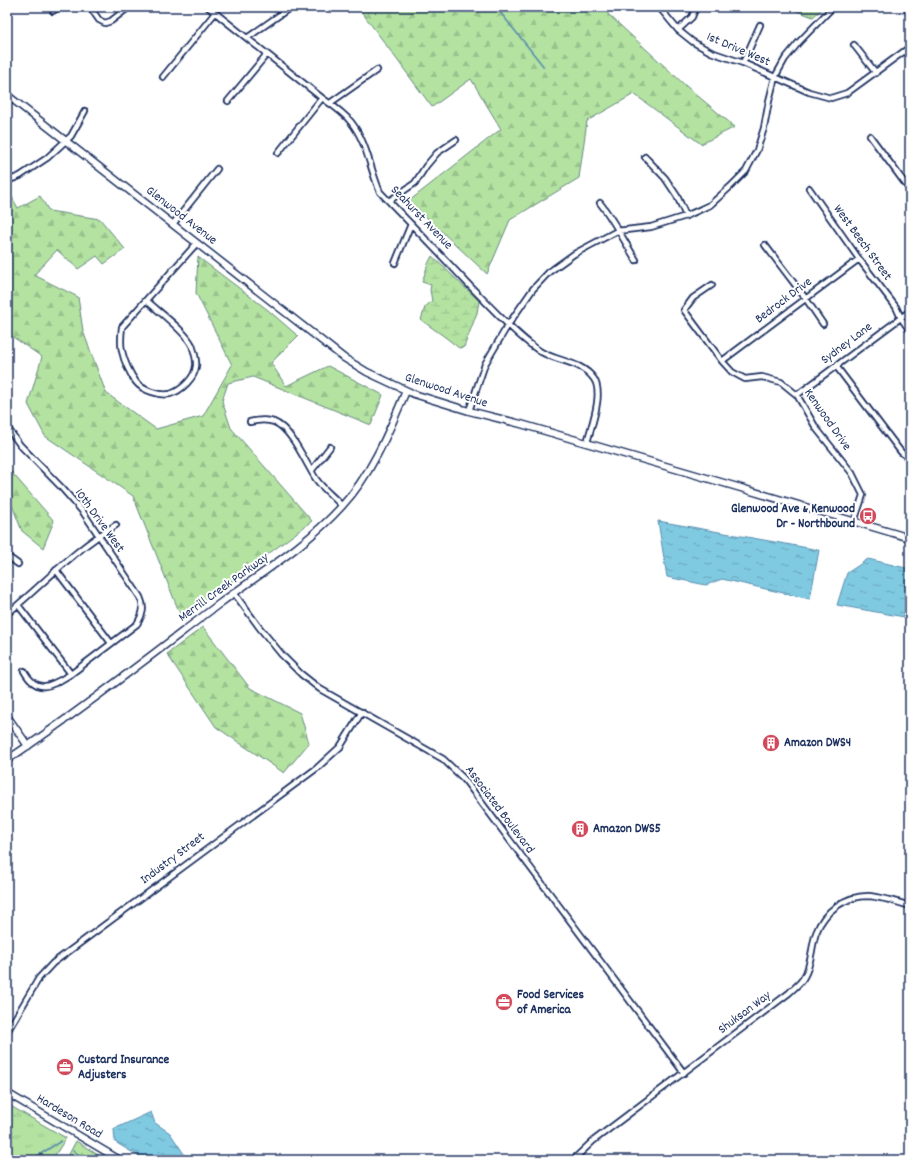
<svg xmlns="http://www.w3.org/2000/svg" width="917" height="1167" font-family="Dekko,sans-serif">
<defs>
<pattern id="forest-firs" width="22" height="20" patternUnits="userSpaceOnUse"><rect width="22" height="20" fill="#b3e2a1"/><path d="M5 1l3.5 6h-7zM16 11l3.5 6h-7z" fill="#99c28d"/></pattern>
<pattern id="wetland-marsh" width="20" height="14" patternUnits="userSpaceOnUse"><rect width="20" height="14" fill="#b3e2a1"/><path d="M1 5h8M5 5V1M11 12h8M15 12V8" fill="none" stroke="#99c28d"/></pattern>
<pattern id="park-tufts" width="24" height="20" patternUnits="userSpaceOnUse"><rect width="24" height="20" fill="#b3e2a1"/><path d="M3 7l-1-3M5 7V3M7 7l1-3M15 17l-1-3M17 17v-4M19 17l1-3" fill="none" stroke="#99c28d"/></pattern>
<pattern id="water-ripples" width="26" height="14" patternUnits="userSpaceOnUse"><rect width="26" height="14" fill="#80cae1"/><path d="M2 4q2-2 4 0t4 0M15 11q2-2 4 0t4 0" fill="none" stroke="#68a4ba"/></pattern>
</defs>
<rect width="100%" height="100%" fill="#fff"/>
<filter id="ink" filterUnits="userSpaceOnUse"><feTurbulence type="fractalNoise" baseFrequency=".025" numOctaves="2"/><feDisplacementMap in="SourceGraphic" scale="8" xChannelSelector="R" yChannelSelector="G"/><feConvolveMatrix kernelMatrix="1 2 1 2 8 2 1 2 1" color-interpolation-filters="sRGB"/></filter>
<g filter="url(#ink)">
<path fill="url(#forest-firs)" stroke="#678880" d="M358,7h246l4,7 78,72 49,41 -34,17 -67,-50 -47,27 -8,57 -69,42 -23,54 -78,-73 92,-72 -30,-50 -39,28z
M7,188l11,20 22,-12 9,15 51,8 25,30 -21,15 -7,-8 -19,13 -21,-19 -23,25 44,22 5,34 23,62 50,36 47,-13 29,-51 -36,-72 2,-36 70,53 30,26 -27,27 15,23 42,-20 55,29 -12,30 -118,-48 -25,6 -6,18 9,27 81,93 -130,98 -49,-123 -88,-60 -17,-32 14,-47 -32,-22 -3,27z
M7,467l47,54 -11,27 -21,-17 -12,-31 -3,-2z
M203,627l47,61 50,25 9,30 -25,30 -68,-46 -49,-73z
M76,1141l30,19h-34l-5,-2z"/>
<path fill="url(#wetland-marsh)" stroke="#678880" d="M432,256l47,45 -2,12 -13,34 -5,1 -14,-11 -24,-17 4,-13 7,-6 -2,-11 1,-5 -9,-3 6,-18z"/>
<path fill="url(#park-tufts)" stroke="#678880" d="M786,7h38l-11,10z
M7,1104l59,34 -14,22h-45z"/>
<path fill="url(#water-ripples)" stroke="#588cad" d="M658,521l161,29 -9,49 -88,-20 -16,6 -39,-8z
M868,559l42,10v49l-73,-13 10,-32z
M151,1112l4,11 15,10 18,27h-43l-30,-18 -1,-13z"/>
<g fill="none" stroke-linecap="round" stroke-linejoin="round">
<path stroke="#588cad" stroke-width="1.5" d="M496,7l48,60
M73,1151l15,9
M31,1160l30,-19"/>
<defs>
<path id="street" d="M90,7l9,13 6,3 6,-2 18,-14
M208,7l114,91c10,7 21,14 29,24 16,20 19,47 29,70 30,31 60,62 90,94 22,22 43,46 68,64 17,12 43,10 56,29 10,15 -3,47 -7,64
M659,7l19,23 15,12 18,10 32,11 66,29 22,6 16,-5 63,-46
M53,11l6,-4
M908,11l2,3
M678,30l14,-13 4,-10
M247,38l44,-31
M854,45l22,28
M743,63l17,-38
M163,77l52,-64
M228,101l39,-47
M330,103l47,-33
M870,136l40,54
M278,153l44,-55
M645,157l20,21 12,18 9,20
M7,181l13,-5 27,-18 24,-22 14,-25
M809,188l50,71 37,48 5,11 9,13
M389,201l26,-18 11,-17 11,-13 19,-13
M600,203c13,16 24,38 36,57
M173,224l44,-55
M765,245l41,54 17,25
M395,263l16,-39
M712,285l-19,13 -9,12 38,51 10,11 13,7 17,-2 19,5 16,13 19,33 36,45 11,22 -9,27
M146,300c13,12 38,30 46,45 2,6 5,15 4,21 -1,12 -15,25 -26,28 -11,2 -28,-4 -34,-12 -6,-8 -12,-21 -14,-31 -2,-8 -1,-16 0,-24l75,-84
M722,361l137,-102
M836,366l65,86 9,7
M797,395l113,-84
M469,411l16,-47 23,-39 25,-36 16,-17 25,-18 43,-23 34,-4 35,-11 24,-11 20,-18 16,-16 11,-21 7,-22 5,-27 6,-24 10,-18 14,-17 34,-35
M250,422c8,-2 16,-3 24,0 18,7 32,42 42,57 7,10 18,18 26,27
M7,427l13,18 41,42 22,25 57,85c5,11 3,17 -3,27l-66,50c-19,11 -33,22 -47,-3
M312,470l18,-23
M7,556l11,8
M56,570l55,73
M234,593l25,34 23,28 19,19 19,15 123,70 21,20 220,294
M18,605l53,69
M7,614c38,-31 66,-64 109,-89
M7,1032l32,-54 14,-15 264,-195 23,-21 22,-35
M573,1160l20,-19 196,-148c5,-5 12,-10 15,-16 8,-13 7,-30 12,-44 8,-22 29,-37 52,-37 14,1 29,6 42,10"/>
<path id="secondary" d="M7,95l337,263 23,14 47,22 55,17 52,13 220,64 169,50
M7,716l21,30
M7,760c73,-49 142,-103 212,-156 42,-31 88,-59 123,-98 30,-32 47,-75 64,-115
M7,1093l113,67"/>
</defs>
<use href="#street" stroke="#1b2f5e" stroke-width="8"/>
<use href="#secondary" stroke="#1b2f5e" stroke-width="9"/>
<use href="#street" stroke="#fff" stroke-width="4.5"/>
<use href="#secondary" stroke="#fff" stroke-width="6"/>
</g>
</g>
<defs>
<symbol id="bus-disc" viewBox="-11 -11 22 22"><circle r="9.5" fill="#d1495b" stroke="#fff"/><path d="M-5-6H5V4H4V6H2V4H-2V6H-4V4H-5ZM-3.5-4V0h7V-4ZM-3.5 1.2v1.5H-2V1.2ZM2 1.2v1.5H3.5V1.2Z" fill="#fff"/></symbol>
<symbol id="building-disc" viewBox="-11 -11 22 22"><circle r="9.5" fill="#d1495b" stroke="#fff"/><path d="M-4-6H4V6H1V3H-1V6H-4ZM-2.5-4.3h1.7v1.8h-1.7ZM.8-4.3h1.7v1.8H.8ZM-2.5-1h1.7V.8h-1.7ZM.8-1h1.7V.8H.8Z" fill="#fff"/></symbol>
<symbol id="office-disc" viewBox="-11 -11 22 22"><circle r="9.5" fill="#d1495b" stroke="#fff"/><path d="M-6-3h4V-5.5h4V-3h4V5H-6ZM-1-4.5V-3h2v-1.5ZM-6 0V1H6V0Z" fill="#fff"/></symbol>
</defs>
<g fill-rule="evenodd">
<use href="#bus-disc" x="858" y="506" width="20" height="20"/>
<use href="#building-disc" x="761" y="733" width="20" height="20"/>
<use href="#building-disc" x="570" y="819" width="20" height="20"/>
<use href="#office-disc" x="494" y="992" width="20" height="20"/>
<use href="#office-disc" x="55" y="1057" width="20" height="20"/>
</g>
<g text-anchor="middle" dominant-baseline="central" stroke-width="4" stroke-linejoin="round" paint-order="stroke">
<g font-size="13" fill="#1b2f5e" stroke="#fff">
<text transform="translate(738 50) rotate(23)">1st Drive West</text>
<text transform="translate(181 216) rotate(38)">Glenwood Avenue</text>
<text transform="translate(421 218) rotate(46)">Seahurst Avenue</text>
<text transform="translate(862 243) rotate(54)">West Beech Street</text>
<text transform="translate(784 301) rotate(-37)">Bedrock Drive</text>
<text transform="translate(847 344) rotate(-37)">Sydney Lane</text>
<text transform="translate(446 391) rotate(18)">Glenwood Avenue</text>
<text transform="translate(827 420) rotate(55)">Kenwood Drive</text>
<text transform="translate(99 521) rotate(54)">10th Drive West</text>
<text transform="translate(224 588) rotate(-36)">Merrill Creek Parkway</text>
<text transform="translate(499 810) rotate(53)">Associated Boulevard</text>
<text transform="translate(173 859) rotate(-37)">Industry Street</text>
<text transform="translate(745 1013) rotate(-37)">Shuksan Way</text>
<text transform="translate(69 1117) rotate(31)">Hardeson Road</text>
</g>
<g font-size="13" font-weight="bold" fill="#1b2f5e" stroke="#fff" text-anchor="start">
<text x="855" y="509" text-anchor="end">Glenwood Ave &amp; Kenwood<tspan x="855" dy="15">Dr - Northbound</tspan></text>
<text x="784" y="743">Amazon DWS4</text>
<text x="593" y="829">Amazon DWS5</text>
<text x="517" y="995">Food Services<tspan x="517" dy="15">of America</tspan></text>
<text x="78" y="1060">Custard Insurance<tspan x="78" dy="15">Adjusters</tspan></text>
</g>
</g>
<rect width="917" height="1167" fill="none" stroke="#fff" stroke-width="24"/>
<rect x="12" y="12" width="893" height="1143" fill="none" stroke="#1b2f5e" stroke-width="1.5" filter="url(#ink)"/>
</svg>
